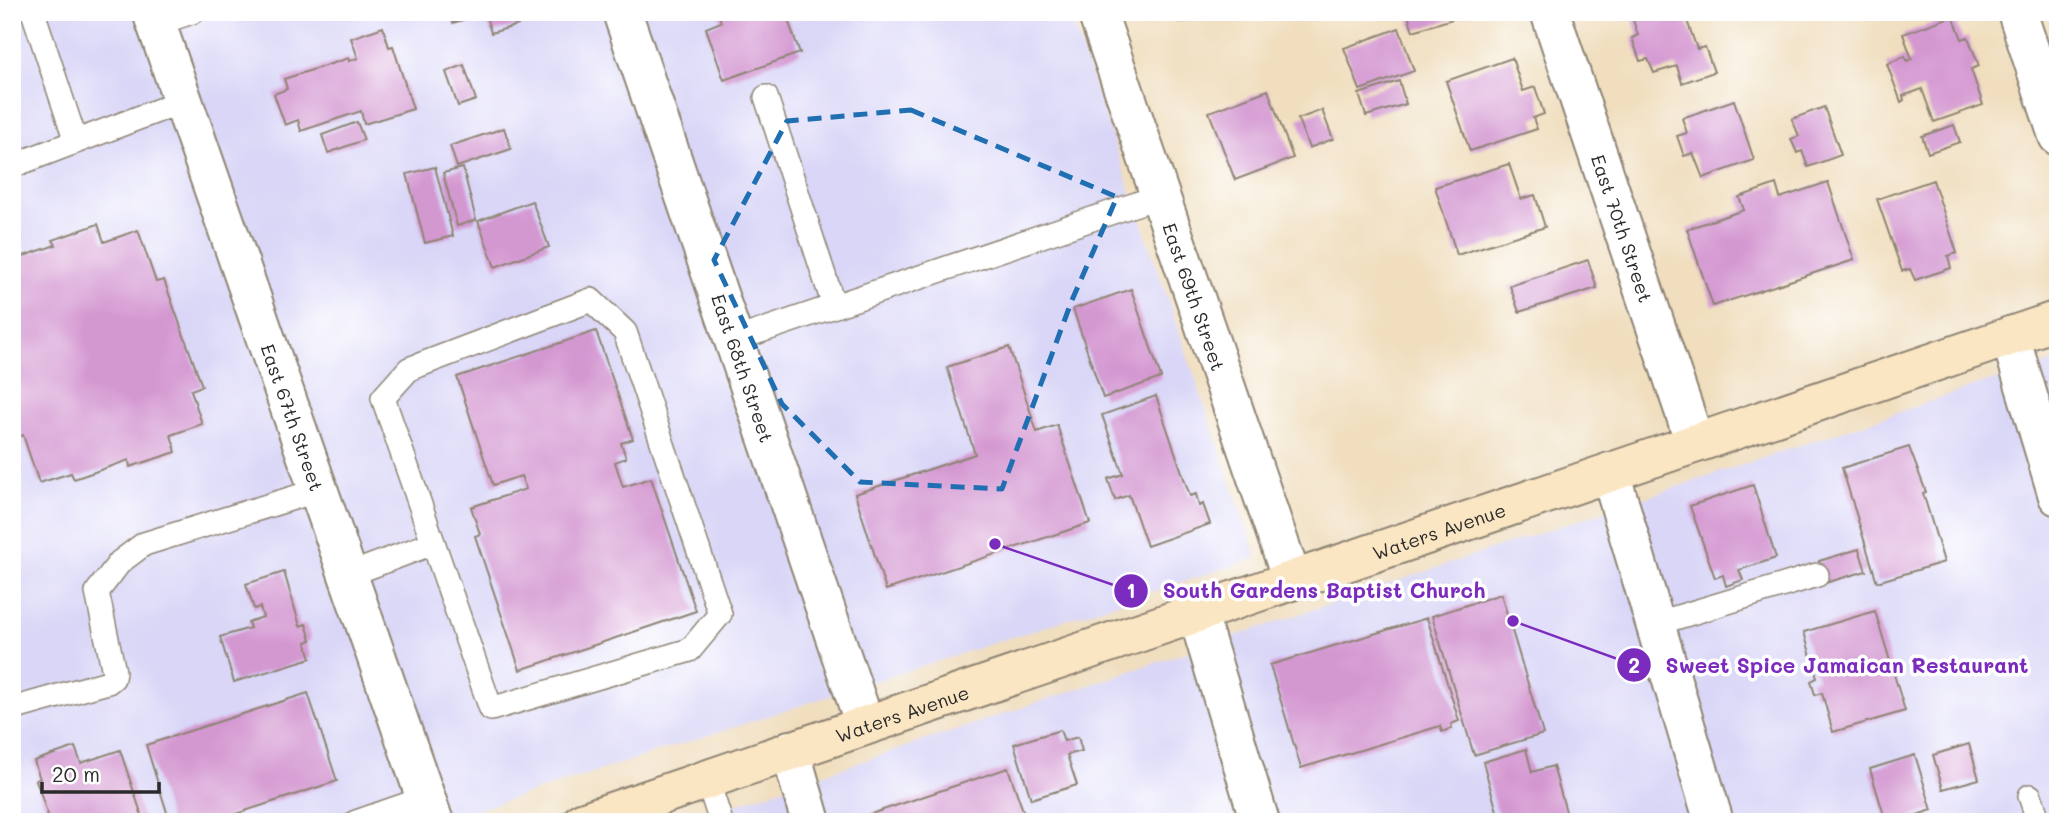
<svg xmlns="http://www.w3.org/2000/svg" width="2070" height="834" font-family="Mali,sans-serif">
<rect width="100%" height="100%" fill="#fff"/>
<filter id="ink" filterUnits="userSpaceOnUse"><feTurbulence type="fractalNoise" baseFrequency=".0143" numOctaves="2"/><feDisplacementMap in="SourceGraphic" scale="14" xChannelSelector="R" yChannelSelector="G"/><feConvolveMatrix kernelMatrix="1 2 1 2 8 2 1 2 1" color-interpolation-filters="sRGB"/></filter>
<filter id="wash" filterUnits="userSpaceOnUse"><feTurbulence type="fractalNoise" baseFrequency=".00686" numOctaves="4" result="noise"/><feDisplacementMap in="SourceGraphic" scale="28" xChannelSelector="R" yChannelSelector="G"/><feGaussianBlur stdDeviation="1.57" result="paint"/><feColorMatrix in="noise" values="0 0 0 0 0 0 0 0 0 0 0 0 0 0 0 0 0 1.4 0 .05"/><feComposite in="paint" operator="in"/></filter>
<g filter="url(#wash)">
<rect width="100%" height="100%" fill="#f0debe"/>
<path fill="#d9d6f7" d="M12,12h1057l188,546 -817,264h-428z
M2058,361v461h-1375l1308,-441z"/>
<g id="blocks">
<path fill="#d498d1" d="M450,12h64l4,13 -27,8 -6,-20 -32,10z
M718,12h67l15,41 -76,27 -18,-52 15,-6z
M1177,12h33v1l-30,9z
M1407,12h65v1l-59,18z
M1658,12h26l13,37 8,-2 9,25 -32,11 -5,-17 -23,7 -6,-14 -8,2 -8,-23 6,-3 -5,-15z
M1953,16l9,23 6,-2 11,29 -8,3 12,36 -49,17 -12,-33 -19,7 1,4 -3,2 -14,-38 18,-8 2,5 5,-2 -9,-25z
M383,27l6,20 4,-1 20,63 -49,15 -3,-13 -60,20 -3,-11 -13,5 -11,-31 13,-5 -3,-10 65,-21v3l9,-3 -7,-20z
M1399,28l15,43 -54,19 -16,-42z
M1512,58l11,33 12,-4 9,27 -11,4 4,11 -67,22 -24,-70z
M464,65l12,35 -18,6 -12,-34z
M1399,81l7,23 -40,12 -7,-22z
M1268,90l25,68 -58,22 -26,-68z
M1734,100l20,60 -51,18 -10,-25 -9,3 -7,-20 10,-3 -5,-15z
M1824,107l17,48 -33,12 -6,-16 -5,2 -6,-14 8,-3 -7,-17z
M1322,110l11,29 -24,9 -11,-29z
M357,122l7,18 -36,13 -6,-18z
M1954,125l6,17 -32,11 -6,-17z
M504,128l7,21 -54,18 -7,-21z
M1509,164l12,35 14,-4 10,32 -88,28 -22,-68z
M435,167l18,69 -28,7 -18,-69z
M463,168l13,52 -19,6 -14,-53z
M1933,180l24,73 -9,3 3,12 -36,12 -5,-11 -8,2 -25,-72z
M1828,182l26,78 -141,46 -26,-77 57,-19 -5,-13 37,-13 4,14z
M532,201l17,46 -54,20 -17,-46z
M98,224l6,18 34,-12 18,52 8,-2 38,106 -11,4 11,34 -31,11 5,17 -46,15 -1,-7 -55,19 -3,-6 -32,10 -16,-48 -11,4v-179l44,-15 -3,-5z
M1588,260l9,28 -78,24 -9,-26z
M1131,289l30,89 -58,20 -30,-89z
M596,331l37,108 -12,4 5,15 -11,4 8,25 28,-9 45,133 -176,59 -45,-134 5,-2 -9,-27 55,-18 -5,-13 -28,9 -36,-108z
M1009,347l28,85 20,-7 33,98 -204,67 -31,-96 120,-40 -28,-87z
M1156,396l34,100 6,-2 3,12 4,-2 7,20 -63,22 -18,-51 -14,5 -7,-21 15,-5 -21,-59z
M1909,447l17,45 -3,1 21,69 -67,20 -35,-114z
M1753,485l23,73 -37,12 4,10 -17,6 -3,-11 -8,3 -25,-72z
M1859,549l7,22 -41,12 -11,-17 6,-2 -1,-3z
M284,572l16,54 6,-2 5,16 -5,2 5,16 -77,24 -14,-45 30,-9 -2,-6 15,-5 -3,-10 -6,2 -8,-25z
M1501,594l42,140 -69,21 -42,-139z
M1875,611l30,100 -72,21 -11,-39 -7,2 -4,-14 6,-3 -13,-46z
M1427,618l32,103 -8,3 1,4 -10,4 -2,-6 -139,42 -31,-103z
M308,693l29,88 -126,41h-41l-24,-77z
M1060,730l4,11 14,-4 4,14 -15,4 10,30 -46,14 -17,-55z
M1969,744l10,35 -36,10 -10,-34z
M75,747l6,16 39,-13 24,72h-94l-14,-42 4,-1 -6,-18z
M1526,749l6,23 21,-6 16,56h-69l-17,-60z
M1915,755l17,55 -37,12h-9l-16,-53z
M1008,768l19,54h-177v-1z"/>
</g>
</g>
<g filter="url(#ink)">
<use href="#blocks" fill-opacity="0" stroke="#8e8474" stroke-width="2"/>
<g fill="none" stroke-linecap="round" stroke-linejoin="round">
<defs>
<path id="lane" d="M33,12l43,130
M156,24l36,-12
M766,97l68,209
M12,166l171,-65
M591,300l34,32 95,282 -30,36 -199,59 -108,-311 26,-29z
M734,340l426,-144
M348,575l85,-32
M1655,624l162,-49
M12,709l96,-27 5,-4 1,-6 -17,-80 23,-30 24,-18 175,-54
M707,779l14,43
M2030,796l9,26
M356,822l69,-24"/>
<g id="street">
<path id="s1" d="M152,12l282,810"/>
<path id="s2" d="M622,12l243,713"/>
<path id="s3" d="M1097,12l195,568"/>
<path id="s4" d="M1550,12l145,431"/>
<path d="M2017,12l41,124"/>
<path d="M2010,336l48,160"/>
<path d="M1610,472l104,350"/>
<path d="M1197,612l63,210"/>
<path d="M790,750l21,72"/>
</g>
<g id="secondary">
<path id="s5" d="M582,822l1476,-502"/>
</g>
</defs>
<use href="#lane" stroke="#8e8474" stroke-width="26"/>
<use href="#street" stroke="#8e8474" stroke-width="42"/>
<use href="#secondary" stroke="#8e8474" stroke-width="42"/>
<use href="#lane" stroke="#fff" stroke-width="23"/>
<use href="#street" stroke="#fff" stroke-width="38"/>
<use href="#secondary" stroke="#fbe6c3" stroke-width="38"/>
</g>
</g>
<path fill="none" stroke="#1f6fb2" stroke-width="5" stroke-dasharray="14 9" stroke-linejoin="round" d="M911,110l206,87 -45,103 -70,189 -142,-7 -78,-78 -68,-144 73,-139z"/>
<g text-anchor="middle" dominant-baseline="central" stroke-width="7" stroke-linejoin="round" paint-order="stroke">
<g font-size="19" fill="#2b2b2b" stroke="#fff">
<text stroke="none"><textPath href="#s4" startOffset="228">East 70th Street</textPath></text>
<text stroke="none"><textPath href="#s3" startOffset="301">East 69th Street</textPath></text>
<text stroke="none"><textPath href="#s2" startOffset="376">East 68th Street</textPath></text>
<text stroke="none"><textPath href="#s1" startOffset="429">East 67th Street</textPath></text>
<text stroke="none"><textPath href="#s5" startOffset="905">Waters Avenue</textPath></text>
<text stroke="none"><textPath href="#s5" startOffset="338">Waters Avenue</textPath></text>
</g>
</g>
<path fill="none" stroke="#7b2cbf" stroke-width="2.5" d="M995 544L1131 591M1513 621L1634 665"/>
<g fill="#7b2cbf" stroke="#fff" stroke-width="2.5">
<circle cx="995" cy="544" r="7"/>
<circle cx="1513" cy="621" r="7"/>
<circle cx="1131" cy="591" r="18"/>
<circle cx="1634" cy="665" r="18"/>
</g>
<g font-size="21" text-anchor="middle" font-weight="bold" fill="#fff">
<text x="1131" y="598">1</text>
<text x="1634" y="673">2</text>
</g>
<g font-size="21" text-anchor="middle" font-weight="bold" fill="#7b2cbf" stroke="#fff" stroke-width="7" stroke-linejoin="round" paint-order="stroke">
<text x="1324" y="598">South Gardens Baptist Church</text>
<text x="1847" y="673">Sweet Spice Jamaican Restaurant</text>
</g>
<rect width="2070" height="834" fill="none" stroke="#fff" stroke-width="42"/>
<path d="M42 782v10h117v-10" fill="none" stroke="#2b2b2b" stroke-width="3.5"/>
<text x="52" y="782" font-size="21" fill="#2b2b2b" stroke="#ffffff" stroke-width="5" paint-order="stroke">20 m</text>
</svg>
